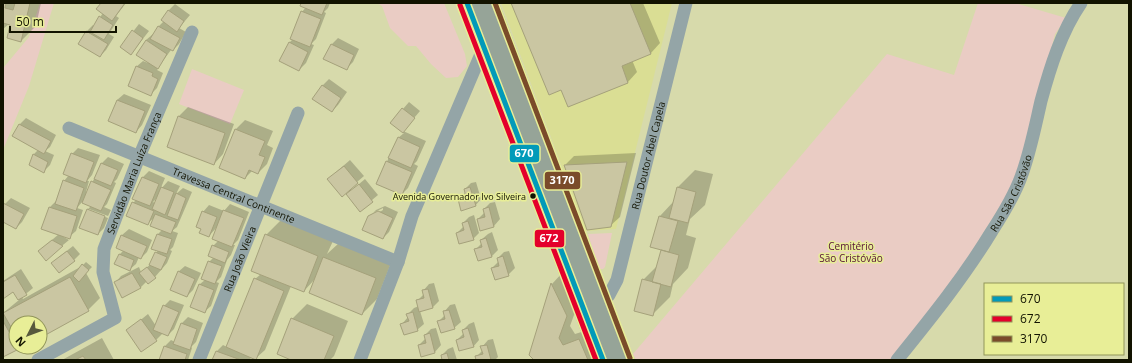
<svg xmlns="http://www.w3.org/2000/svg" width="1132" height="363" font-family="'Open Sans',sans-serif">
<rect width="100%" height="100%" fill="#d7daab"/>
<path fill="#dade94" d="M501,3h171l-56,226 -30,2z"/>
<path fill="#eaccc4" d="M40,3h14l-25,83 -26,64 1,-83 25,-30z
M377,3h67l21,51 2,12 -9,11 -12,1 -15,-14 -15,-18h-8l-18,-18 -8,-22z
M978,3h37l51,15 -11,16 -32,129 -20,39 -62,98 -50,60h-255l-3,-6 254,-300 67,21z
M192,69l52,21 -14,34 -51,-20z
M612,233l-7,34 -2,2h-3l-2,-3 -10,-32z"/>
<path fill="#0003" fill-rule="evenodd" d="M3,3h38l-5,23 -15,15 -10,-17h-2l-6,5z
M102,3h24l-10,13 3,2 -10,16 5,3 -8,13 -6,6 -21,-13 8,-12 6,-6 1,1 9,-13z
M302,3h28l-2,5 -4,4 2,1 -10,26 -5,5 3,1 -8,18 -7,7 -10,-27 4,-4 9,-27 4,-5z
M512,3h131l17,40 -9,10 -19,7 5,12 -9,10 -59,24 -7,-17z
M175,4l15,11 -11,13 7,4 -7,12 -6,6h-2l-12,16 -2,4 6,3 -6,15 -6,6 -15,-27 7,-6 5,2 -2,-23 7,-6 1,1 4,-8 6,-6 4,-10z
M139,24l10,7 -18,23 -10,-7z
M338,38l21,11 -6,13 -7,7 -14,-25z
M329,79l18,13 -9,13 -6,6 -10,-25z
M124,94l27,11 -9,20 -6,7 -19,-32z
M409,102l11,9 -17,20 23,10 -9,20 -3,3 4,2 -10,22 -6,6 -25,-11 21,-45 6,-5 -13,-10z
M188,107l46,17 -11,30 -9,10 -46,-17 11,-31z
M26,118l30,17 -6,12 -5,4 9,4 -4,10 -6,6 -14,-7 4,-10 4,-4 -25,-14 7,-12z
M245,120l28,11 -6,14 6,3 -6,16 -9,9 -6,-2 -7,7 -25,-10 16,-39z
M78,148l22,7 -8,20 -5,6h2l-3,11 1,1 15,-30 6,-6 16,7 -7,15 -3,3 2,1 -9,21 -3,3 7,3 -3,6 -19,-7v2l19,7 -4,10 -6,6 -10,-25 3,-3 -9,-4 -5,6 6,2 -7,21 -7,6 -7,-1 7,4 -23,19v-14l13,-11 -16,-6 7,-21 6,-6 8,-20 5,-6 3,-21z
M636,153l-16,64 -10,9 -45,-61 9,-9z
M350,160l14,16 -7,6 -22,-9z
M695,170l18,4 -8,31 -15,14 -4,16 10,3 -8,30 -15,16 -3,13 -18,18 -9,-35 15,-15 4,-16 -10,-2 8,-31 14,-15 4,-14z
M149,171l16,7 -5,12 8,-9 12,5 -4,8 7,-6 9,4 -15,35 -5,4 6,2 -5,14 -3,3 2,1 -5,12 -12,14 -7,6 -1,-2 -7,7 -25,-5 6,-7 18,-9 2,5 10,-8 7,-14v-16l4,-4 -6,-14 -9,8 -14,-21 3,-3 6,-22zM158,197l-3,6 -2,-1z
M365,179l13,16 -18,15 -8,-20z
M476,182l5,17 -6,7 -16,-7 7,-7 -1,-3 6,-6z
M11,198l19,10 -8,14 -6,6 -13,-7v-15z
M495,202l5,17 -6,7 -13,3 -3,-10 7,-7 -1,-3 6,-6z
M230,204l19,8 -11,28 -5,5h2l-4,10 -4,5 -6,17 -5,5 3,1 -8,23 -7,6 -13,-5 9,-23 5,-4 4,-18 5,-5 -1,-11 5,-5 -1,-14 -8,9 -7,-8 1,-16 6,-7 15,6z
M385,206l13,6 -9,20 -6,6 -14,-21 3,-3v2l11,-6v-2l-10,5 3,-3z
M474,215l5,18 -6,6 -16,-6 7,-7 -1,-3 6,-6z
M281,220l52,21 -6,13 12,-11 52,20 -14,36 -15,15 -47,-35 -11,12 -13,-5 -26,64 -10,9 -4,-2 -1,3h-36l3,-9 6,-6 4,2 28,-68 6,-5 5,-39z
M129,229l23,11 -5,12 -6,6 -2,-1 -3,7 -7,6 -14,-6 5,-10 4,-4 -7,-3 5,-12z
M492,232l6,18 -7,7 -16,-7 7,-7 -1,-3 7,-6z
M73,246l7,8 -6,6 -15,-3z
M509,251l6,17 -7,7 -16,-7 7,-7 -1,-3 6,-6z
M86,262l6,5 -6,6 14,25 -12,12 -48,27v-14h-24v24h3l-16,9v-43l16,-13 -5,-9 -11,7v-17l18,-12 12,19 -11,9 1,2 59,-33z
M185,266l16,7 -8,17 -6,6 -9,-24z
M563,272l15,32 -8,22 5,8 16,-5 12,31h-68l-5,-5 22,-71z
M434,283l5,18 -6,6 -13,4 4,13 -7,6 -15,-6 6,-7v-3l6,-6 5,-2 -2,-5 7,-7 -1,-3 6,-7z
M170,300l14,5 -10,24 -6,6 -5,-2 -7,7 -29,-9 21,-17 8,12 8,-20z
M307,304l41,17 -14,35 -4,4h-37l-1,-41z
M455,304l6,18 -7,6 -16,-6 7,-7 -1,-3 6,-7z
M188,317l15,6 -7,19 -5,5 1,1 -4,12h-28l5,-14 6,-6 4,2 7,-19z
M474,322l5,18 -6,7 -16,-7 7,-7 -1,-3 6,-6z
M436,328l5,17 -6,7 -16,-7 7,-7 -1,-3 6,-6z
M102,338l12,22h-52z
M493,339l5,18 -3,3h-18l-1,-3 7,-7 -1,-3 6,-7z
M453,347l4,13h-16l2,-2 -1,-3 6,-6z"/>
<path fill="#cac6a2" stroke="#a5a17b" d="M3,3h3l-1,5 8,2 2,-7h15l-9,39 -14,-4 3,-13 -7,-2z
M101,3h24l-13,18 -16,-12z
M301,3h26l-5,12 -22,-9z
M511,3h119l21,51 -29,12 6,17 -60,24 -7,-17 -12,5z
M168,10l16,11 -7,11 -16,-12z
M301,11l20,8 -11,28 -20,-8z
M99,16l14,9 -9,15 -14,-8z
M158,26l22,12 -7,13 -23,-12z
M132,30l11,8 -12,17 -11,-8z
M86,31l22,13 -8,13 -22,-13z
M146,40l21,14 -9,15 -22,-14z
M289,42l19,10 -9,19 -20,-10z
M331,44l23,11 -7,15 -24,-11z
M136,66l17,7 -1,3 6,3 -7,17 -23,-10z
M322,85l19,13 -9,14 -20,-13z
M117,100l28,11 -9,22 -28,-12z
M402,108l13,10 -12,15 -13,-10z
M178,116l47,17 -11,32 -47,-18z
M19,124l32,17 -7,13 -32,-18z
M235,129l30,12 -6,14 6,2 -7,17 -9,-4 -4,9 -26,-11z
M398,137l22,10 -9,21 -23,-10z
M71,153l23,9 -8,21 -23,-9z
M33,154l15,8 -4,11 -15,-8z
M386,161l26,11 -10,23 -26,-11z
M627,162l-16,65 -24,3 -23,-65z
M101,163l17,7 -7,16 -17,-7z
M344,166l14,17 -16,14 -15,-18z
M142,177l17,7 -9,22 -18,-7z
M63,180l21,8 -8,23 -21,-7z
M91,181l20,9 -10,21 -19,-8z
M359,184l14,18 -13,10 -14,-18z
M161,187l13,5 -9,23 -13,-6z
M470,187l6,19 -15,5 -3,-12 8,-2 -2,-8z
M677,187l19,5 -8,31 -19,-5z
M176,193l10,5 -8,22 -11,-4z
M132,202l22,9 -6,14 -22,-9z
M3,203l21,11 -8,15 -13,-7z
M49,207l28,9 -7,23 -29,-10z
M489,207l5,20 -14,4 -3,-12 8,-2 -2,-8z
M87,209l18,7 -7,19 -19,-7z
M223,210l21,8 -12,29 -20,-8z
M202,211l15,6 -8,20 -10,-4 2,-4 -5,-2z
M378,211l15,7 -10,21 -21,-9 6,-14z
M155,214l21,8 -5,12 -21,-8z
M659,216l19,5 -9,31 -19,-5z
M468,221l6,19 -15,4 -3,-11 8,-3 -2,-7z
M157,234l15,5 -5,15 -16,-5z
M265,234l53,22 -14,36 -53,-21z
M121,235l26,11 -6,13 -25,-11z
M486,238l6,19 -14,4 -4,-12 8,-2 -2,-7z
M52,240l11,6 -17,15 -8,-10z
M212,245l17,7 -4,11 -17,-7z
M661,250l18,5 -8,32 -19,-5z
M67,251l8,10 -16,12 -8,-10z
M155,252l12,5 -6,13 -12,-5z
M119,254l15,6 -4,11 -16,-7z
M503,256l6,20 -14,4 -4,-12 8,-2 -2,-8z
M323,257l53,21 -14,37 -53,-22z
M208,261l14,5 -7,18 -14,-5z
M82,264l7,6 -10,12 -6,-6z
M147,267l9,11 -8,6 -9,-11z
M178,271l17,8 -8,18 -17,-7z
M132,273l9,15 -19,10 -8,-16z
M15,275l12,20 -9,5 -5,-8 -10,7v-17z
M70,277l19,34 -49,27v-15h-24v13l-13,-23z
M254,278l30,13 -28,69 -30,-13z
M642,279l19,5 -8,32 -19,-5z
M551,283l16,33 -8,22 4,7 16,-6 9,21h-54l-5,-5z
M199,284l15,6 -9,23 -15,-6z
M428,289l5,19 -14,4 -3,-12 8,-2 -2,-8z
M163,305l16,7 -11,24 -15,-6z
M449,310l6,19 -14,4 -4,-12 8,-2 -2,-8z
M413,312l5,19 -14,4 -4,-11 9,-3 -3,-7z
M291,318l43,18 -10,24h-33l-14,-6z
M141,319l16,22 -16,11 -15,-22z
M3,321l13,23v3l3,2 -16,8z
M181,323l16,6 -7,21 -17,-6z
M468,328l6,19 -15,4 -3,-11 8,-3 -2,-7z
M430,333l5,20 -14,4 -3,-12 8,-2 -2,-8z
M487,345l4,15h-15l-1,-4 8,-2 -3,-8z
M164,346l23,8 -2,6h-26z
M216,351l25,9h-29z
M447,353l2,7h-7l-1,-5z
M83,356l3,4h-11z"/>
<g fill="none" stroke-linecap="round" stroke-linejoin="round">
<g stroke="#94a5a7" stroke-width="13">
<path id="s1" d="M69,128l329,134"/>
<path id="s2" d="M601,302l8,-7 8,-15 69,-277"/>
<path id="s3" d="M38,360l77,-42 -12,-46 1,-23 35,-92 53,-125"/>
<path id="s4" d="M199,360l99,-247"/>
<path d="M360,360l38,-98 14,-46 72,-169"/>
<path id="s5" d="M897,360c34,-42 67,-83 95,-129 11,-17 22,-35 29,-54 9,-24 14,-50 20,-76 9,-33 20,-69 40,-98"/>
</g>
<path stroke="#96a498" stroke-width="21" d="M467,3l136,357
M488,3l135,357"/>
<defs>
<path id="bus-1" d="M467,3l136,357"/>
<path id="bus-2" d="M460,5l136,355"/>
<path id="bus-3" d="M495,3l135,355"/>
</defs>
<use href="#bus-1" stroke="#e8ee97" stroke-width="8"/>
<use href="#bus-2" stroke="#e8ee97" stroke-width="8"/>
<use href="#bus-3" stroke="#e8ee97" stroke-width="8"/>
<use href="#bus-1" stroke="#029ab9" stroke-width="5"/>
<use href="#bus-2" stroke="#e4002b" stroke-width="5"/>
<use href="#bus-3" stroke="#7a4b2a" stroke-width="5"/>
</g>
<circle fill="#121300" stroke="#e8ee97" stroke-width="1.5" cx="533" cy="196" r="3.5"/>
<g text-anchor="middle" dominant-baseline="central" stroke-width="3" stroke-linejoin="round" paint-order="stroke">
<g font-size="9" fill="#121300" stroke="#e8ee97" text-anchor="end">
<text x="526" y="196">Avenida Governador Ivo Silveira</text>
</g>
<g font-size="10" fill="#121300" stroke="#e8ee97">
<text stroke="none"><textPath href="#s2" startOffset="156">Rua Doutor Abel Capela</textPath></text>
<text stroke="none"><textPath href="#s3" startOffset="240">Servidão Maria Luíza França</textPath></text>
<text stroke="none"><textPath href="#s5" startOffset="203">Rua São Cristóvão</textPath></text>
<text stroke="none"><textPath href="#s1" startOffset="178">Travessa Central Continente</textPath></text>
<text stroke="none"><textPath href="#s4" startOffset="109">Rua João Vieira</textPath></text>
</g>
<g font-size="10" fill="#560f36" stroke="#e8ee97">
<text x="851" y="246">Cemitério<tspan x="851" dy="12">São Cristóvão</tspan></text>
</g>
</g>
<g stroke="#e8ee97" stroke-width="1.5">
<rect x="509" y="144" width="31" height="19" rx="4" fill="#029ab9"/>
<rect x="544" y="171" width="37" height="19" rx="4" fill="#7a4b2a"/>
<rect x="534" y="229" width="31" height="19" rx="4" fill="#e4002b"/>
</g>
<g font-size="11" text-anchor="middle" font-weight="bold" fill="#fff">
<text x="524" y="157">670</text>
<text x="562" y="184">3170</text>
<text x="549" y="242">672</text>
</g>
<rect width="1132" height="363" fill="none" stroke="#121300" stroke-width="8"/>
<rect x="984" y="283" width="140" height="72" fill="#e8ee97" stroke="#92965b"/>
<rect x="992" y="296" width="20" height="6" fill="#029ab9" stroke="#92965b"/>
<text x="1020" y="303" font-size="12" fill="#121300">670</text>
<rect x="992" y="316" width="20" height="6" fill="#e4002b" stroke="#92965b"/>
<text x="1020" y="323" font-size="12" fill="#121300">672</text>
<rect x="992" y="336" width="20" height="6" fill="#7a4b2a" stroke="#92965b"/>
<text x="1020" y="343" font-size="12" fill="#121300">3170</text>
<g transform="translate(28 335) rotate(228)"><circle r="19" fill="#e8ee97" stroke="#92965b"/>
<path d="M0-3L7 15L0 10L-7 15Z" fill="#57593c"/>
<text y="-6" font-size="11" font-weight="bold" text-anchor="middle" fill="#121300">N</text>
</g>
<path d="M10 26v6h106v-6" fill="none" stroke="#121300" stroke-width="2"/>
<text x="16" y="26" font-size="12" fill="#121300" stroke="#e8ee97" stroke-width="3" paint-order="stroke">50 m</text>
</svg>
